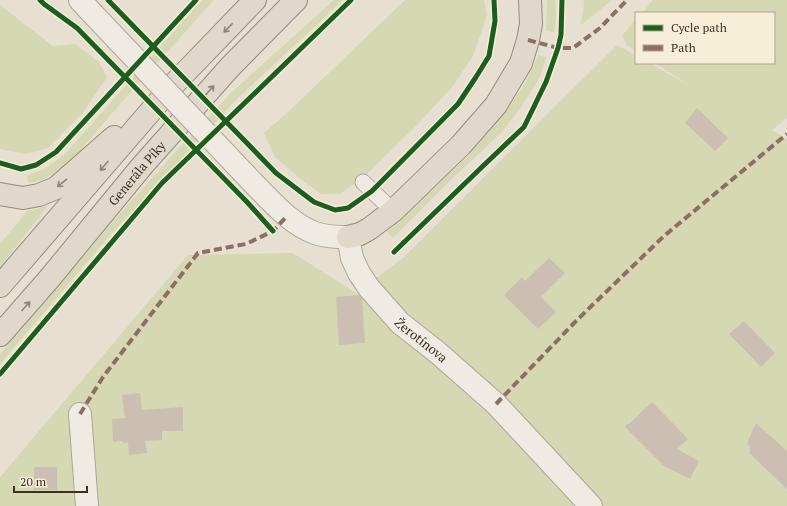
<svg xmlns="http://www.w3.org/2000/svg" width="787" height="506" font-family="'PT Serif',serif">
<rect width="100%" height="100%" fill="#e7e0d1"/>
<path fill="#d6d7b3" d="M203,0h11l-93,103 -46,54 -19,15 -14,8 -14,3 -1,-7 19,-8 19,-14 128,-144z
M334,0h9l-105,98 -127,136 -111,130v-10l108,-127 70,-78 55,-58z
M405,0h79l3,16 -14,40 -20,30 -36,39 -52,51 -25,18h-19l-18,-13 -28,-24 -11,-24 24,-21z
M547,0h8l1,14 -2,18 -8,-1z
M583,0h29l-31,25 3,-23z
M653,0h134v118l-15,12 15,9v367h-787v-29l188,-222 105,-2 63,40 47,-35 214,-213 19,11v7h13l40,22 -34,-22h119v-50h-132z
M0,5l53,41 22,-2 24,18 8,15 -25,37 -34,34 -22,6 -26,-5z
M636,19v32l-9,-6 -5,-9z
M538,55l8,2 -6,20 -18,29 -19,25 -51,48 -59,59 -6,-6 83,-78 37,-44 19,-28z
M48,206l-48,61v-23l27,-33z"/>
<path fill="#cbbfb2" d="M697,108l31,30 -13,13 -30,-28z
M549,258l16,15 -24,24 15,15 -18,17 -34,-34 18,-18 3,4z
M359,295l3,3 3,45 -26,2 -3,-48z
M744,321l31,32 -14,14 -32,-33z
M140,393l2,17 41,-3v24h-21v9l-17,1 2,12 -18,2 -1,-13 -5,1v-2l-10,1 -1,-23 13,-1 -3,-23z
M652,402l36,37 -11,10 22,12 -9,18 -26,-13 -39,-39 2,-3h2z
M756,423l31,28v38l-37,-35v-7l-3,-4z
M34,467h23v23h-23z"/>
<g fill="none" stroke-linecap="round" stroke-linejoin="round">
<defs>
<path id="service" d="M363,182l30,29"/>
<g id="minor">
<path d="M80,0l12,13"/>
<path id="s1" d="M257,187c17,17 35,38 58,46 11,4 22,4 33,4l4,21 7,15 10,15 31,35 37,29 59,52 95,102"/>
<path d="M80,414l7,92"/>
</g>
<g id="trunk">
<path d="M0,194l23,4 16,-3 17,-7 58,-51"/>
<path d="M348,237l12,-3 9,-5 24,-18 68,-66 35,-40 25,-42 7,-23 3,-16 -1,-24"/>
<path d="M0,286l175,-203 80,-83"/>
<path id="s2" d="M0,335l49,-56 93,-113 88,-99 66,-67"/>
</g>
</defs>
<use href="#service" stroke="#ada599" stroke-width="17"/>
<use href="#minor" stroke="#ada599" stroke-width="24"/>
<use href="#trunk" stroke="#928b80" stroke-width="24"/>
<use href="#service" stroke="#efebe3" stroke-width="15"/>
<use href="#minor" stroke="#efebe3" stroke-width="22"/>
<use href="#trunk" stroke="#e0d9cb" stroke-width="22"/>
<defs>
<path id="minor-bridge" d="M92,13l165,174"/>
</defs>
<use href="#minor-bridge" stroke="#ada599" stroke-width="24" stroke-linecap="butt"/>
<use href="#minor-bridge" stroke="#efebe3" stroke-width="22"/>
<path stroke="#8d6e63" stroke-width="4" stroke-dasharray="8 4" stroke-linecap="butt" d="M528,40l30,8h15l27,-20 27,-28
M496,404l81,-84 87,-84 123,-102
M80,414l23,-37 95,-124 48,-9 27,-13 14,-15"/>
<defs>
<path id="cycleway" d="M40,0l4,4 33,24 170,174 26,29
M108,0l168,173 38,29 21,8 13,-2 24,-17 86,-87 18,-27 13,-21 6,-35 -1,-21
M0,163l21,6 15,-4 20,-13 140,-152
M394,252l89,-86 41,-39 22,-45 12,-34 3,-13 1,-35
M0,374l162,-191 189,-183"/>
</defs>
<use href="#cycleway" stroke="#f7eed8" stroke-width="8"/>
<use href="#cycleway" stroke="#1b5e20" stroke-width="5"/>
</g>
<defs><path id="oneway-shaft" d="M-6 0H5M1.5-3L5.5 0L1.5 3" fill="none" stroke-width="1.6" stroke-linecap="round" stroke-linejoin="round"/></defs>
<g stroke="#8e8476">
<use href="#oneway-shaft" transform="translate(228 28) rotate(134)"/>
<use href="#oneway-shaft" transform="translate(210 90) rotate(-48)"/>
<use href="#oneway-shaft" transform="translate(104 166) rotate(131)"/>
<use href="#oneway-shaft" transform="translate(62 183) rotate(141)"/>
<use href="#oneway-shaft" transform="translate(26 306) rotate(-48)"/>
</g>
<g text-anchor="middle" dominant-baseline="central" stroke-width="3" stroke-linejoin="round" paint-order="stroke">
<g font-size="13" fill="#3d2e20" stroke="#f7eed8">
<text stroke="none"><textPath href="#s2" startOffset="212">Generála Píky</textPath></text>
<text stroke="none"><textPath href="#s1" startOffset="238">Žerotínova</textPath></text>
</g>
</g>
<rect x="635" y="12" width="140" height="52" fill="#f7eed8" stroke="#ada18e"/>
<rect x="643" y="25" width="20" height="6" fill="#1b5e20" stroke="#ada18e"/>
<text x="671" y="32" font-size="12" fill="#3d2e20">Cycle path</text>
<rect x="643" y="45" width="20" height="6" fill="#8d6e63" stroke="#ada18e"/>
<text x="671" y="52" font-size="12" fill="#3d2e20">Path</text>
<path d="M14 486v6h73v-6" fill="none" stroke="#3d2e20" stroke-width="2"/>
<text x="20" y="486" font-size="12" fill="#3d2e20" stroke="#f7eed8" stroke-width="3" paint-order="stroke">20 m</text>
</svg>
